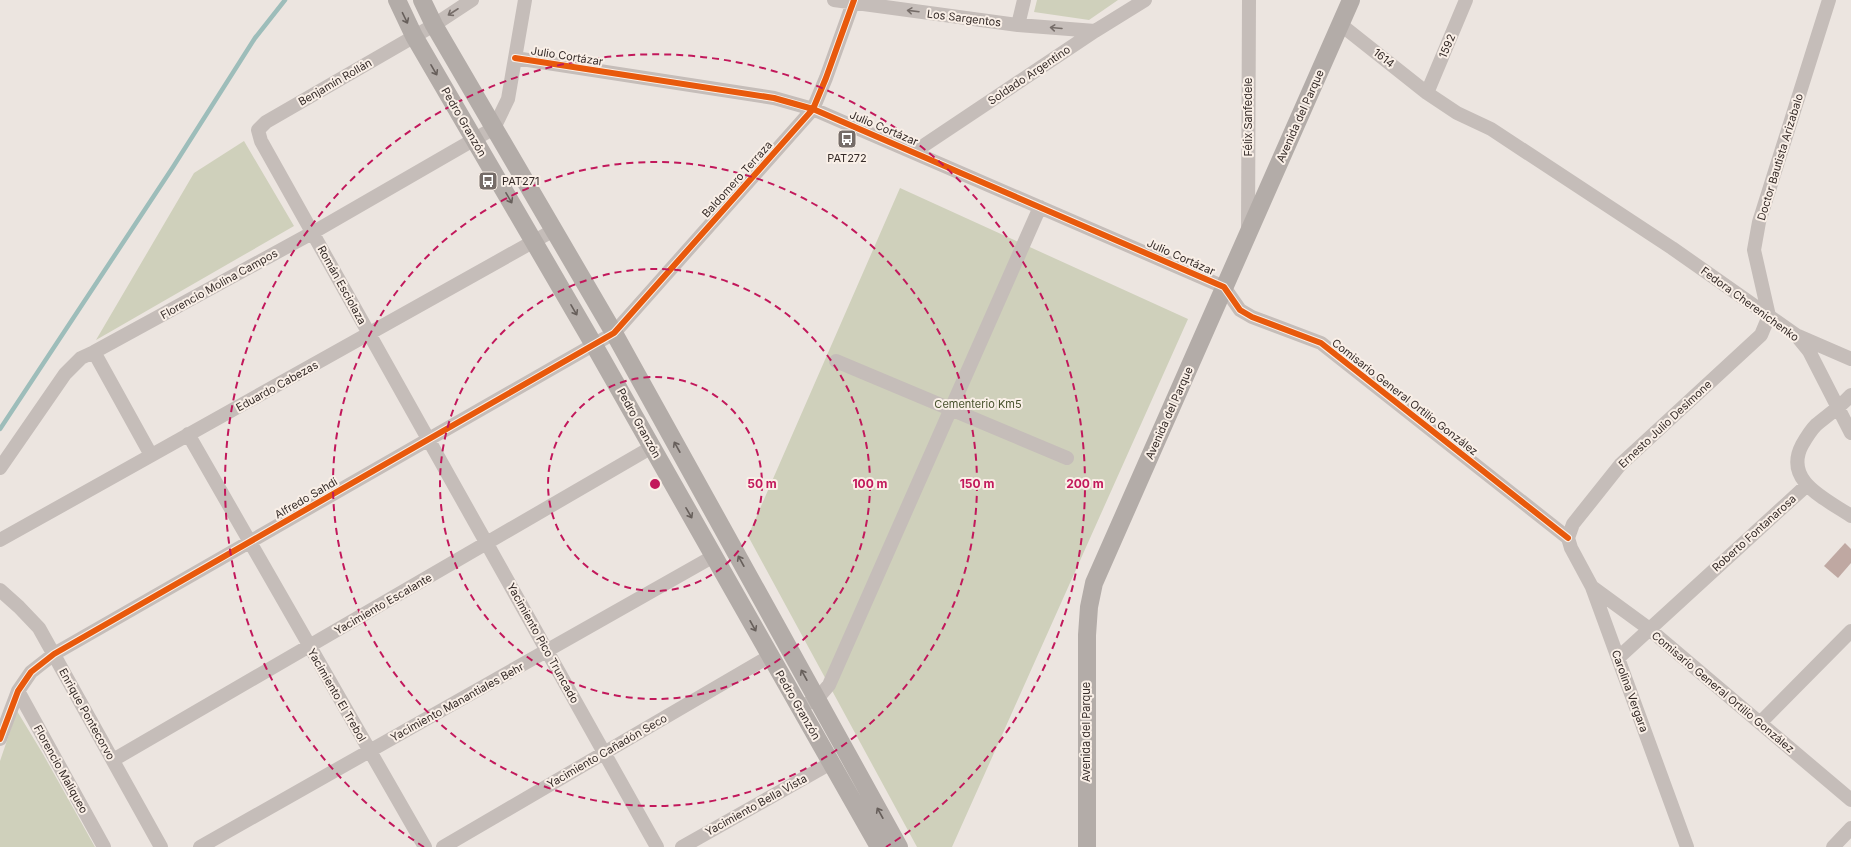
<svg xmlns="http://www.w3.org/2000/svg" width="1851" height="847" font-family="Inter,sans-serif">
<rect width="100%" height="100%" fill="#ece5e0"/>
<path fill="#cfd0bb" d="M1037,0h81l-29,20 -55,-8z
M244,141l50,85 -198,114 98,-167z
M900,188l288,131 -236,528h-35l-169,-311z
M17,711l26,43 52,93h-95v-86z"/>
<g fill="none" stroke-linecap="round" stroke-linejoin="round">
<path stroke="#9dbdba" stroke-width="4.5" d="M0,429l173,-262 82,-129 30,-38"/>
</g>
<path fill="#bfa8a2" d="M1845,543l6,6v14l-13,15 -14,-12z"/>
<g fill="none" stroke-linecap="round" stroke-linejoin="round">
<path stroke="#c5bdb9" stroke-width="14" d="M472,0l-38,25 -168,97 -8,8 3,11 396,706
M834,0l184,25 77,6
M1340,24l87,69 30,20 34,16 181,119 124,87 13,16 42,82
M1018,25l6,-25
M515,58l259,40 39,11 411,178 16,23 12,7 69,26 247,195
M1427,93l39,-93
M914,152l181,-121 50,-31
M1248,229l1,-229
M1769,316l-15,-66 5,-28 70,-222
M1798,336l53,23
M94,352l57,103
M836,361l231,97
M1851,395c-11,12 -23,20 -35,30 -6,6 -10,13 -14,20 -19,36 24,54 49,71
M188,434l237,413
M0,468l65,-94 16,-16 13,-6 218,-119 182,-105 14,-29 17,-99
M1568,538l3,10 21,39 95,260
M1568,538l5,-14 47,-59 141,-130 8,-19
M0,540l554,-310
M1592,587l56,41 203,172
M0,590l19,17 20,21 122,219
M1618,658l188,-172
M18,691l86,156
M800,707l17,-8 12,-14 211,-478
M1760,723l91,-92
M0,739l18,-48 13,-19 23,-18 560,-321 199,-224 13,-31 28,-78
M113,760l539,-313
M200,847l514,-291
M443,847l327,-191
M682,847l149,-84
M1833,847l18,-19"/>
<path stroke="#b3aca8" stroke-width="18" d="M397,0l17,36 180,309 285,502
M422,0l12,25 180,308 285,514
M1087,847v-212l2,-28 5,-24 257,-583"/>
<defs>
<path id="cycleway" d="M515,58l259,40 39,11 411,178 16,23 12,7 69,26 247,195
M0,739l18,-48 13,-19 23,-18 560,-321 199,-224 13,-31 28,-78"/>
</defs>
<use href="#cycleway" stroke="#f9efe7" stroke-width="8"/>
<use href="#cycleway" stroke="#e8590c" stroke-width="6"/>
</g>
<defs><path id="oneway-shaft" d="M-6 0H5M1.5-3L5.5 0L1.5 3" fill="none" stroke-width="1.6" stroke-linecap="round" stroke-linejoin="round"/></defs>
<g stroke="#766d69">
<use href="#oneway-shaft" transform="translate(913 11) rotate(-173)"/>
<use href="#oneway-shaft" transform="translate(453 12) rotate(147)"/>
<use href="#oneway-shaft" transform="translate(1056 28) rotate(-175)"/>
</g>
<g stroke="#675f5b">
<use href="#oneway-shaft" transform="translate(405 18) rotate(64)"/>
<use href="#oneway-shaft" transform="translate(434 70) rotate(60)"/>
<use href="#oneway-shaft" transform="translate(509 198) rotate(60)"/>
<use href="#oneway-shaft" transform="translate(574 310) rotate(60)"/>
<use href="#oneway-shaft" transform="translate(677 447) rotate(-119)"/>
<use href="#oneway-shaft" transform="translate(689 513) rotate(60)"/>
<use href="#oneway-shaft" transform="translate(741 561) rotate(-119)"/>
<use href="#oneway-shaft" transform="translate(753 626) rotate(61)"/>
<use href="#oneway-shaft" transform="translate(804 675) rotate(-119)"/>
<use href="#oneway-shaft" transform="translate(880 813) rotate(-119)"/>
</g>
<g fill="none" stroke="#c2185b" stroke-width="2" stroke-dasharray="7 5">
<circle cx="655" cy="484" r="107"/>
<circle cx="655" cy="484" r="215"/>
<circle cx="655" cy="484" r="322"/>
<path d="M424 847A430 430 0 1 1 886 847"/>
</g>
<defs>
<symbol id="bus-square" viewBox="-11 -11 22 22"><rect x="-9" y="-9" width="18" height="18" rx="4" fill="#756c68" stroke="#f9efe7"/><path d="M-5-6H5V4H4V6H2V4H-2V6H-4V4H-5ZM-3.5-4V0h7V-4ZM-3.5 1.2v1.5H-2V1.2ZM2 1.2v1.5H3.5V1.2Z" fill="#fff"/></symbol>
</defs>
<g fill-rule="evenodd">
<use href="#bus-square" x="836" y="128" width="22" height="22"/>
<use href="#bus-square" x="477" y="170" width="22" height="22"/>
</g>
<g text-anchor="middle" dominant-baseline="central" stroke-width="4" stroke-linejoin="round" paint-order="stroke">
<g font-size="11" fill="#352b28" stroke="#f9efe7">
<text transform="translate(964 18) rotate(7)">Los Sargentos</text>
<text transform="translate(1447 46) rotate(-67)">1592</text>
<text transform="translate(567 56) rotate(9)">Julio Cortázar</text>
<text transform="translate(1384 58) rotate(38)">1614</text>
<text transform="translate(1029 75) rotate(-34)">Soldado Argentino</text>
<text transform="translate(335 82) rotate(-30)">Benjamín Rollán</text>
<text transform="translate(1300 116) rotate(-66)">Avenida del Parque</text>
<text transform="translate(1248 117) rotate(-90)">Félix Sanfedele</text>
<text transform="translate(464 122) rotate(60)">Pedro Granzón</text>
<text transform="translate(884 128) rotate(23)">Julio Cortázar</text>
<text transform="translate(1780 157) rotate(-73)">Doctor Bautista Arizabalo</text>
<text transform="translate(737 179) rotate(-48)">Baldomero Terraza</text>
<text transform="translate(1181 257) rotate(24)">Julio Cortázar</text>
<text transform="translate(219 284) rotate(-29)">Florencio Molina Campos</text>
<text transform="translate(342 285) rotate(61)">Román Esciolaza</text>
<text transform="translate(1750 304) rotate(36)">Fedora Cherenichenko</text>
<text transform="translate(277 386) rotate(-29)">Eduardo Cabezas</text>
<text transform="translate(1405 397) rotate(38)">Comisario General Ortilio González</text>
<text transform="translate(1169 413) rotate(-66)">Avenida del Parque</text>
<text transform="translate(639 423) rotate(61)">Pedro Granzón</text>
<text transform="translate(1665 424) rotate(-43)">Ernesto Julio Desimone</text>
<text transform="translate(306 498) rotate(-30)">Alfredo Sahdi</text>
<text transform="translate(1754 533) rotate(-42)">Roberto Fontanarosa</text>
<text transform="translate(383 604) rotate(-30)">Yacimiento Escalante</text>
<text transform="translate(543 643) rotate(61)">Yacimiento Pico Truncado</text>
<text transform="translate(1630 691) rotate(70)">Carolina Vergara</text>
<text transform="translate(1723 692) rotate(40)">Comisario General Ortilio González</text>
<text transform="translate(337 695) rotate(60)">Yacimiento El Trebol</text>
<text transform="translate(457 702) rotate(-29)">Yacimiento Manantiales Behr</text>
<text transform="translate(798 705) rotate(60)">Pedro Granzón</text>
<text transform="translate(87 714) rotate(61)">Enrique Pontecorvo</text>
<text transform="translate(1086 732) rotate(-90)">Avenida del Parque</text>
<text transform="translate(607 751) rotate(-30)">Yacimiento Cañadón Seco</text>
<text transform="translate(61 769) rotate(61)">Florencio Maliqueo</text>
<text transform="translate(756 805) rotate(-29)">Yacimiento Bella Vista</text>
</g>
<g font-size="11" fill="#352b28" stroke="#f9efe7">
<text x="847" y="158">PAT272</text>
<text x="502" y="181" text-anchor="start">PAT271</text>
</g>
<g font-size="11" fill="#48522d" stroke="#f9efe7">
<text x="978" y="404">Cementerio Km5</text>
</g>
</g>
<circle cx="655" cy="484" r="6" fill="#c2185b" stroke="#f9efe7" stroke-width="2"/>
<g font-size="12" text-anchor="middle" font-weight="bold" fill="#c2185b" stroke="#f9efe7" stroke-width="4" stroke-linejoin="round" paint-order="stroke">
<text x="762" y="488">50 m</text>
<text x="870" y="488">100 m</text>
<text x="977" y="488">150 m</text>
<text x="1085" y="488">200 m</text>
</g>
</svg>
